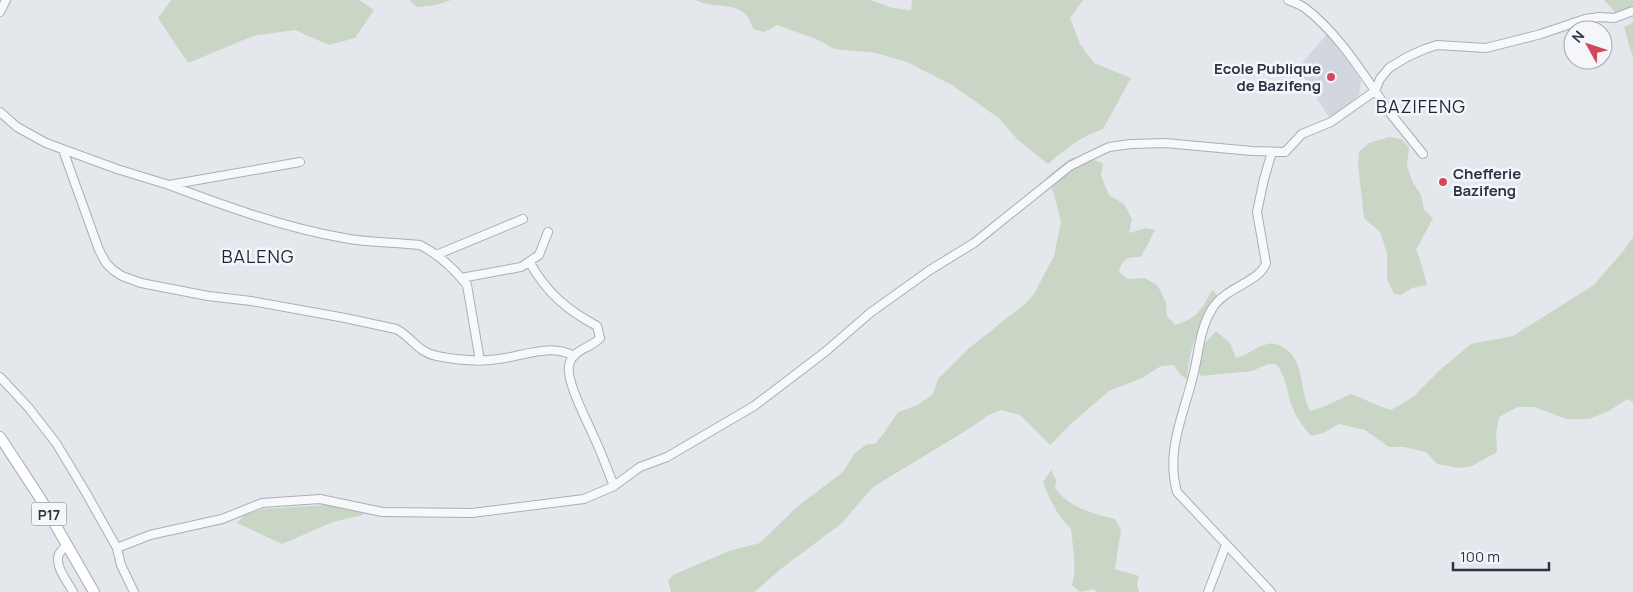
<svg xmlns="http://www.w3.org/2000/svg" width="1633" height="592" font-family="Manrope,sans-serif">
<rect width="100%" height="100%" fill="#e4e7ec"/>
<path fill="#d2d6de" d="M1327,34l18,22 16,25 -2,14 -29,24 -32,-51z"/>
<path fill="#c9d6c5" d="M171,0h188l15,10 -19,28 -26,7 -34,-15 -42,6 -65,27 -30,-45z
M411,0h40l-15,5 -19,2 -7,-6z
M696,0h174l23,8 18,2 1,-10h171l-13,18 10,26 14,19 37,15 -28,51c-21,7 -38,20 -55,35l-31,-25 -17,-20 -48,-34 -45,-23 -31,-9 -41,-4 -19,-10 -39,-14 -13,7 -10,-3c-3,-5 -6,-14 -11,-17 -14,-10 -32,-3 -47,-12z
M1604,0h29v9l-15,6z
M1633,22v36l-9,-31z
M1389,137l12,2 8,8 -2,19 6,17 8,12 3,15 9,8 -17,32 4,9 7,26 -15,3 -11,7 -7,-1 -7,-15v-26l-7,-21 -16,-14 -6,-53 1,-13 10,-9z
M1080,156l23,7 -2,13 8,19 15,9 8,15 -3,14 17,-5 9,2 -14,27c-14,0 -18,1 -22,15l9,7 17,-1 13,8 8,17 1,13 8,9c22,-6 27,-16 37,-35l5,5 2,7c-6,8 -15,17 -19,26 -8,15 -12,34 -13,51l-5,-3 -9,-11 -12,1 -19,12 -33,13 -38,33 -21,21 -30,-30 -19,-5 -14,6 -15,11 -99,60 -31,36 -60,45 -28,24h-83l-3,-11 5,-6 56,-24 31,-8 38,-37 45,-34 12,-19 12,-9h8l9,-11 14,-21 20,-7 15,-11 5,-15 30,-30 58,-46 8,-9 20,-38 7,-34 -7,-28 -8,-16 24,-19z
M1633,237v165l-6,-3 -18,12 -20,8h-23l-32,-12h-16l-19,10 -3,16 1,19 -25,14 -14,2 -21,-4 -11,-12 -22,-5h-15l-24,-17 -26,-6 -16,9 -12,3c-7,-9 -14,-17 -18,-27 -7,-16 -5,-30 -17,-45h-8l-16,7 -51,5 -4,-5 6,-26 13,-14 14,12 6,15c12,-3 20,-12 32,-14 11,-3 24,8 28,17 7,15 6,34 14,50l13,-4 28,-13c14,5 26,12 40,16l22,-13 29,-29 29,-24 42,-8 81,-51 30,-35z
M1051,470l5,10 -1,8c13,19 38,26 60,31l6,11 -6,39 24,7 -2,9 2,7h-42l-3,-3 -14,3 -8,-7c5,-18 1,-37 -1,-56 -14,-14 -21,-28 -28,-47z
M340,504l21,4 2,7 -30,7 -51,22 -45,-21 8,-9 19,-5z"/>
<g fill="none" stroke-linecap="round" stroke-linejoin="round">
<defs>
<path id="minor" d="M1288,0c6,3 12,4 17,8 35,27 57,65 82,100
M0,12l6,-12
M0,112l17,15 29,16 71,26 52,16 131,-23
M1390,113l33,41
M63,150l36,100 7,13 7,7 9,6 19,7 67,13 43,5 94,17 51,11c16,8 21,23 41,27 20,4 42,6 62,3 24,-3 51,-16 75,-3
M169,185c56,21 116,43 175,53 26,5 51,4 76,7 18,9 35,25 47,40l13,76
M436,255l87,-36
M530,263c17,30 37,47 67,63l3,12c-9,10 -25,11 -30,24 -7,15 17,58 23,73 8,16 14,34 21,51
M461,278l60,-11 18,-12 9,-23
M0,377l28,30 28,36 29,48 32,57 4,17 13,27
M67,544c-3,3 -6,7 -8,10 -5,12 9,28 14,38
M117,548l33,-13 72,-16 40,-16 58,-4 62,13 90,1 112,-14 30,-13 26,-19 27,-10 87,-51 71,-54 45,-39 60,-43 44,-27 96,-77 18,-9 21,-10 22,-3 34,-1 87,8 33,1
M1208,592l18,-47
M1271,592l-94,-100c-12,-43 8,-80 17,-120 5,-21 6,-44 18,-63 13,-22 48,-27 54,-46l-9,-51 7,-33 8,-27h13l17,-18 29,-12 44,-31 5,-12 9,-11 18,-11 18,-8 12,-4 49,3 55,-14 44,-15 15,-2 14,1 19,-7"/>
<path id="major" d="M0,437l40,61 54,94"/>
</defs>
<use href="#minor" stroke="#a9aeb7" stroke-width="10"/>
<use href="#major" stroke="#a3abb8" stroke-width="12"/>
<use href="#minor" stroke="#f7f8fa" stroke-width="8"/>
<use href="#major" stroke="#fff" stroke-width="10"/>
</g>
<g fill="#d1495b" stroke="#f4f6f9" stroke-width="2">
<circle cx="1331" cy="77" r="5"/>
<circle cx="1443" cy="182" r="5"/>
</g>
<g text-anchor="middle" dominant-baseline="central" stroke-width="5" stroke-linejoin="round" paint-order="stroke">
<rect fill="#f4f6f9" stroke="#676e7b" stroke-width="1" x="31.5" y="502.5" width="35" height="23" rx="4"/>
<g font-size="14" font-weight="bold" fill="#2b3445">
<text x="49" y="514">P17</text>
</g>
<g font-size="15" font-weight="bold" fill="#2b3445" stroke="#f4f6f9" text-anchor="end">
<text x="1321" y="68">Ecole Publique<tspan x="1321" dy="17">de Bazifeng</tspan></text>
<text x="1453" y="173" text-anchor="start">Chefferie<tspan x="1453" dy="17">Bazifeng</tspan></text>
</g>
<g font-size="18" letter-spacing="1" fill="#1d2536" stroke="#f4f6f9">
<text x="1421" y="106">BAZIFENG</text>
<text x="258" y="256">BALENG</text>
</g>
</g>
<g transform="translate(1588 45) rotate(310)"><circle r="24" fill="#f4f6f9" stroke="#a4a8b1"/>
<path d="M0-4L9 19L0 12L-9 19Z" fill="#d1495b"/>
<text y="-8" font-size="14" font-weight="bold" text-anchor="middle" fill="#2b3445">N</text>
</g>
<path d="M1453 562v8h96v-8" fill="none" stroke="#2b3445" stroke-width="2.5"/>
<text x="1460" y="562" font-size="15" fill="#2b3445" stroke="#f4f6f9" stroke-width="4" paint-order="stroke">100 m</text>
</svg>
